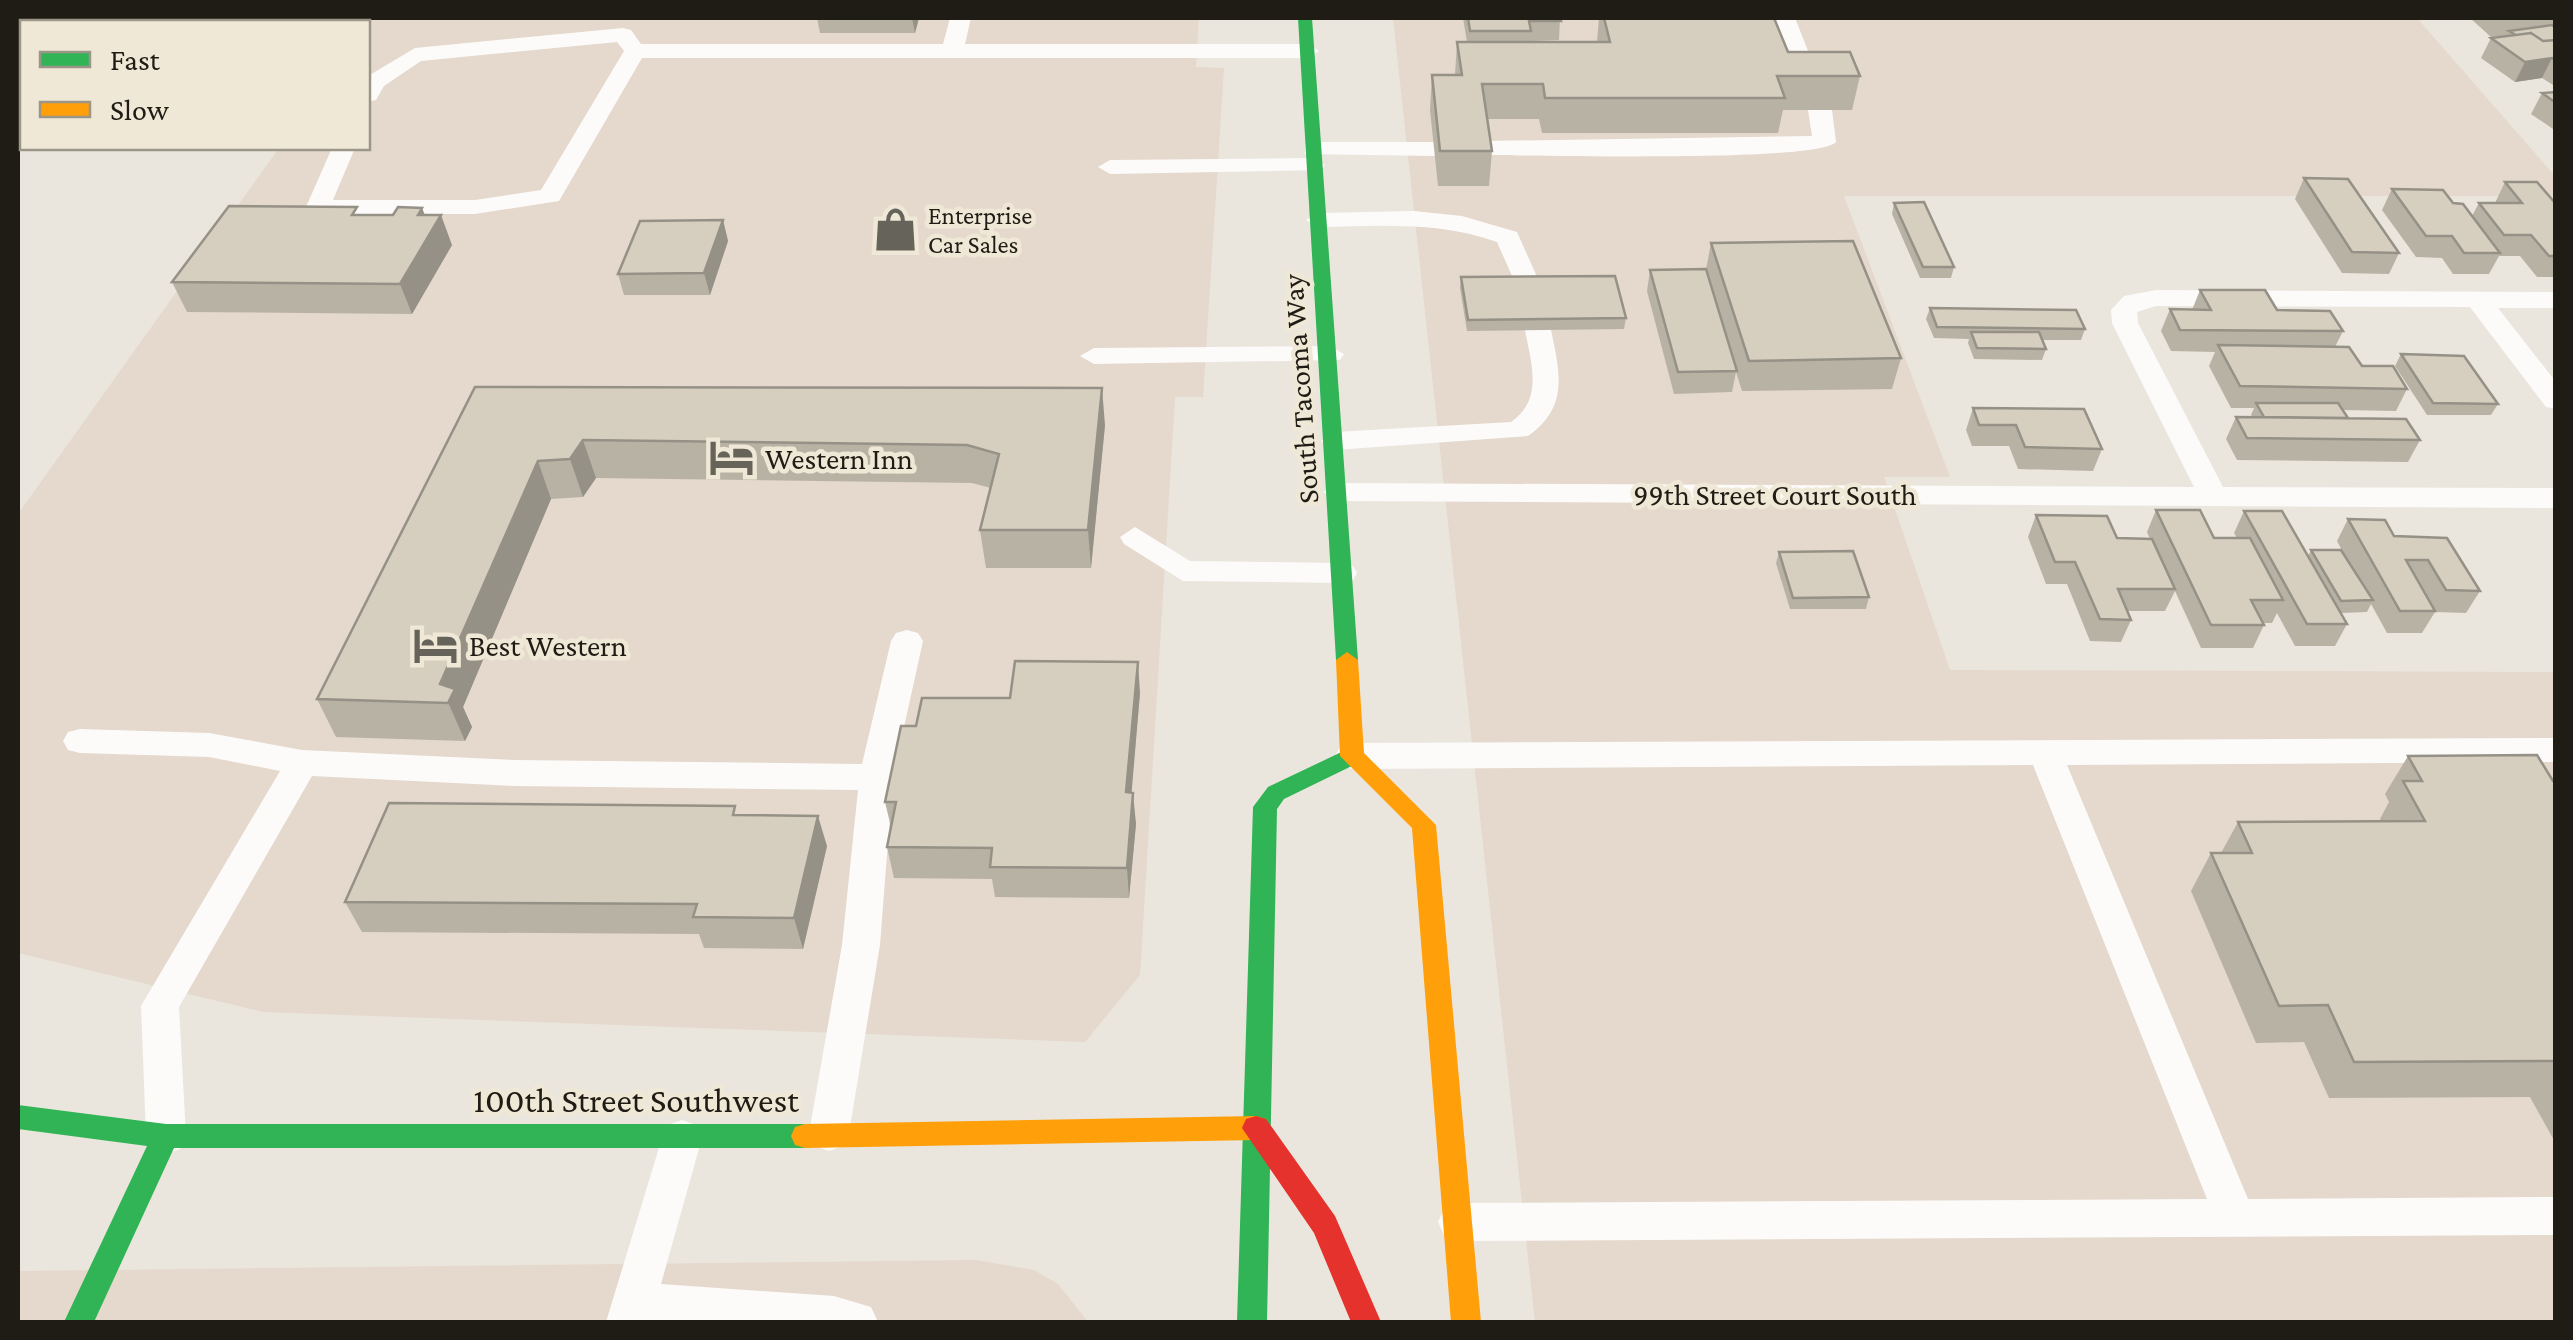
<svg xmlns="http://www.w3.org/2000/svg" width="2573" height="1340" font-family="'Crimson Pro',serif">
<rect width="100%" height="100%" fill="#eae6dd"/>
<path fill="#e5d8cc" d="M368,18h831l-3,49 28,1 -21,329h-28l-35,578 -55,67 -822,-30 -245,-59v-439l261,-366h89z
M1393,18h1024l138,158v20h-711l106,281h-66l66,193 605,2v650h-1020z
M976,1260l58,10 24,14 30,38h-1070v-51z"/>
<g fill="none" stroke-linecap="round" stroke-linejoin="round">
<path fill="#fcfbfa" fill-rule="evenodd" d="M950,18h21l-6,26h343l11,7 -11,7h-666l-83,143 -84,13h-157l-12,-7 26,-59h23l-22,52h142l66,-10 83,-139 -7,-9 -196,19 -37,25 -8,14 -8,2v-26l47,-28 208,-20 8,2 10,14h302z
M1774,18h21l27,68 -3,5 -8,2 -11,-7z
M1820,103l12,7 4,32c-19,21 -305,13 -352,13l-12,-7 12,-7 328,-5 -4,-26z
M1313,142h121l12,7 -12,7 -129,-2v-10z
M1313,158l12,7 -4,5 -211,4 -12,-7 12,-7z
M1414,211l48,5 55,16 25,56 -4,6h-18l-23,-52c-58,-21 -118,-16 -179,-15l-12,-7 12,-7z
M2156,290l400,2v16h-58l58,74v27l-10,-2 -76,-100 -314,-1 -19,6 1,11 85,164 333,1v20l-1218,-7 -15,-9 15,-9 856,4 -82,-164 -1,-13 13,-14z
M1538,322l13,8c9,43 18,77 -23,106l-193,14 -14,-9 14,-9 176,-10c33,-23 20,-59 14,-92z
M1330,346l14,8 -4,6 -246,4 -14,-8 14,-8z
M1135,527l55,34 152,2 11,3 4,7 -4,7 -11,3 -159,-2 -59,-37 -4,-7z
M907,630l11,3 5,8 -30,136 -13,168 -31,188 -6,13 -14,5 -14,-5 -6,-13 33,-188 16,-155 -344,-4 -202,-10 -133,231 7,129 -6,13 -14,5 -14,-5 -6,-13 -5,-130 139,-235 -71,-14 -129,-4 -12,-3 -5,-9 5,-9 12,-3 129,4 93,17 212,10 348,4 29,-123 5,-8z
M2556,738v24l-489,3 181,434 308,-2v38l-1097,6 -15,-6 -6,-13 6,-13 15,-6 748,-4 -174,-434 -681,4 -12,-4 -5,-9 5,-9 12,-4z
M682,1120l14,5 6,13 -41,146 173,12 37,11 7,15h-272l56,-184 6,-13z"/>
<path fill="#30b455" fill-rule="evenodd" d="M1298,18h14l46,642 -11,8 -11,-8z
M1352,747l8,3 4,6 -4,6 -76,37 -7,10 -10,513h-30l16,-515 15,-20z
M18,1105l148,19h639l10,3 4,9 -4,9 -10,3h-631l-80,174h-30l83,-176 -129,-17z"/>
<path fill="#ff9f0a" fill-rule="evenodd" d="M1347,652l11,8 6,93 72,72 45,497h-30l-39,-494 -72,-72 -4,-96z
M1256,1116l10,3 4,9 -4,9 -10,3 -451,8 -10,-3 -4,-9 4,-9 10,-3z"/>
<path fill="#e5322d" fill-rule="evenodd" d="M1256,1116l10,3 69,97 46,106h-30l-37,-89 -72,-105 4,-9z"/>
</g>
<path fill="#b8b2a5" d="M778,18h141l-4,15h-95l-3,-15z
M1463,18h97l-1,22 -29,1v1h67l2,-24h175l14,34 72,24 -8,34h-69l-5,23h-236l-3,-14h-52l5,32 -3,35h-51l-8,-76 2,-35h23l2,-33h10z
M2470,18h86v67h-3l-11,-7 -27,4 -34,-24 10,-20 16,-2 -16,1z
M2556,92v39l-25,-17 11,-21z
M2304,178l95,75 -10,21 -47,-1 -47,-74z
M2505,182l51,22v73h-19l-17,-21h-21l-10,18h-36l-11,-16 -26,-1 -34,-47 10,-21 61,14 19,13 7,-13h16z
M1894,203l60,64 -3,11h-31l-28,-64z
M422,208l3,7 27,30 -40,69 -225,-2 -15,-30 188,-67h33z
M723,220l5,21 -18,54h-86l-6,-21z
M1711,243l190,115 -9,31 -150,2 -6,-19 -4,20 -58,2 -27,-103 3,-21h56z
M1461,277l165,41 -2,11 -157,2 -7,-43z
M2200,290l77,20 66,21 -8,16 27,19 45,23 -11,22 -54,-1 6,8 72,22 -12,22 -171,-2 -11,-21 10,-22h17l-2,-2 3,-7h-23l-22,-42 6,-14 -44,-1 -10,-20 9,-22 22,1z
M1930,308l155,21 -4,11h-39l4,9 -4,11 -68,-1 -6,-16 1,-4 -35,-1 -8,-19z
M2401,354l97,50 -7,11h-64l-32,-49z
M475,387l630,38 -14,143h-105l-6,-38 11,-42 -19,-5 -376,-5 -13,19 -32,2 -88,208 9,20 -7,14 -129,-4 -19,-38z
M1973,408l129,41 -9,22 -75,-2 -9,-23h-37l-6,-16z
M2156,510l58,28h23l-3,-5 10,-22 64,45 3,-6 34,6 -8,-15 11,-22 46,17 86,55 -14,22 -31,-1 -13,21h-35l-16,-29 -4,8 -26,1 6,11 -12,22h-40l-18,-33 -5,10h-10l2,2 -11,23h-52l-26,-57 -10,20h-38l4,9 -10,22 -31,-1 -23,-57h-21l-18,-47 8,-22 81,23 33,1 -3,-7z
M1779,552l90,45 -3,12h-76l-14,-46z
M1140,693l-9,100 5,31 -7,74 -134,-1 -3,-18 -98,-1 -7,-31 4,-20 -6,-25 31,-76 94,-28z
M2408,756l148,25v363l-26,-47 -201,1 -25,-56 -48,1 -65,-152 20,-38h10l17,-31h143l-1,-3 9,-17 -4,-8z
M738,815l89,31 -24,103 -99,-1 -5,-14 -337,-2 -17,-30z"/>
<path fill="#969186" d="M912,18h7l-4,15z
M2552,58l-10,20 -27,4 10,-20z
M422,208l9,25 10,-18 11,30 -40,69 -12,-30 18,-69z
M723,220l5,21 -18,54 -6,-22z
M1102,388l3,37 -14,143 -3,-38z
M583,440l13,38 -13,19 -13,-38z
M538,461l13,38 -88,208 9,20 -7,14 -25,-57z
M1138,662l2,31 -11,130 -3,-31z
M1133,793l3,31 -7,74 -2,-30z
M818,816l9,30 -24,103 -9,-31z"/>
<path fill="#d6cfc0" stroke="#969186" stroke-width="2.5" d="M1468,18h92l1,3h-32l2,10h-61z
M1604,18h170l14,34h62l10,24h-83l8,22h-240l-2,-14h-61l10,67h-52l-8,-76h30l-5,-33h153z
M2552,25l4,3v12l-13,1 -12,-8 -15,2 -7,-4z
M2531,33l12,8 13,-1v20l-4,-2 -27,4 -34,-24z
M2556,92v11l-14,-10z
M2304,178l44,1 51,74 -47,-1z
M2505,182h32l19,22v52h-7l-18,-21h-27l-25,-32h43z
M2392,189l51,1 10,13 10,1 37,49h-36l-12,-17h-26z
M1924,202l30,65h-31l-29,-64z
M229,206l128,1 -5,8h41l5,-8 24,1 -4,7h23l-41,69 -228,-2z
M723,220l-19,53 -86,1 22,-53z
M1853,241l48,117 -152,3 -38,-118z
M1706,269l31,102 -59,1 -28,-102z
M1615,276l11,42 -158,2 -7,-43z
M2200,290h65l12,20 53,1 13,20 -163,-1 -10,-21 41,1z
M1930,308l146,2 9,19 -148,-2z
M1971,332h68l7,17 -69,-1z
M2218,345l131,2 13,19h31l14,23 -167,-3z
M2401,354l63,2 34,48 -65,-1z
M475,387l627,1 -14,142h-108l19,-76 -32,-9 -384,-5 -13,19 -32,2 -98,223 15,5 -7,14 -131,-4z
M2256,403h82l10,15 -84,-1z
M1973,408l111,1 18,40 -77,-2 -9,-22h-37z
M2236,417l170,2 14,21 -173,-2z
M2156,510h44l14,28h36l33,62h-32l13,25h-53z
M2244,511h38l65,113h-40z
M2036,515l71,1 10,22 35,1 23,50h-57l13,31 -31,-1 -25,-57h-20z
M2348,519l37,1 9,16 53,2 33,53 -34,-1 -18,-30h-22l29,51h-35z
M2311,550h30l32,50 -32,1z
M1853,551l16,46 -76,1 -14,-46z
M1015,661l123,1 -12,130 7,1 -6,75 -137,-1 2,-19 -105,-1 9,-45h-11l16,-76h15l6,-28h88z
M2537,755l16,26h3v280l-202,1 -26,-57 -49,1 -68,-153h41l-14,-31 187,-1 -22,-40h19l-14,-25z
M389,803l346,3 -2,9 85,1 -24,102 -101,-1 4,-13 -352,-2z"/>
<defs>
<symbol id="shop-bare" viewBox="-9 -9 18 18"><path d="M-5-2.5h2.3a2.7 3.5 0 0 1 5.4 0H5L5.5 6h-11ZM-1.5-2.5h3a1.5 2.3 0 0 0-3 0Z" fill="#66635b" stroke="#f0e8d7" stroke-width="2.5" paint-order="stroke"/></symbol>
<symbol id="hotel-bare" viewBox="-9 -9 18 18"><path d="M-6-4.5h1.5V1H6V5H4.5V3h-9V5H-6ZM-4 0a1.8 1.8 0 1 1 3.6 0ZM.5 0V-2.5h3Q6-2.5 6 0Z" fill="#66635b" stroke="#f0e8d7" stroke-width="2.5" paint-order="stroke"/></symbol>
</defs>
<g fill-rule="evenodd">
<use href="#shop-bare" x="864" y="198" width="63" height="63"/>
<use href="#hotel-bare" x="700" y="426" width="63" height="63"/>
<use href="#hotel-bare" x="404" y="614" width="63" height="63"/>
</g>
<g text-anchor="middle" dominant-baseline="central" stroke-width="9" stroke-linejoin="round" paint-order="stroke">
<g font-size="25" fill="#1f1c15" stroke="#f0e8d7" text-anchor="start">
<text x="928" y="215">Enterprise<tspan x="928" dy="29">Car Sales</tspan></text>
</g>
<g font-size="30" fill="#1f1c15" stroke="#f0e8d7">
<text transform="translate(1300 389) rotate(-94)">South Tacoma Way</text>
<text x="1775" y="494">99th Street Court South</text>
</g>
<g font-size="30" fill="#1f1c15" stroke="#f0e8d7" text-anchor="start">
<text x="765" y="458">Western Inn</text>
<text x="469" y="645">Best Western</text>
</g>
<g font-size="35" fill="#1f1c15" stroke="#f0e8d7">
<text x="636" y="1100">100th Street Southwest</text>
</g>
</g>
<rect width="2573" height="1340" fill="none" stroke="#1f1c15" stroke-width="40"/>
<rect x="20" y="20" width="350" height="130" fill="#f0e8d7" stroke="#9c9689" stroke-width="2.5"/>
<rect x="40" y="52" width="50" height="15" fill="#30b455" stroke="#9c9689" stroke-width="2.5"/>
<text x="110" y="70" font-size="30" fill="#1f1c15">Fast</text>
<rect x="40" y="102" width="50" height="15" fill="#ff9f0a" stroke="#9c9689" stroke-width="2.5"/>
<text x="110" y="120" font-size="30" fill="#1f1c15">Slow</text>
</svg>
